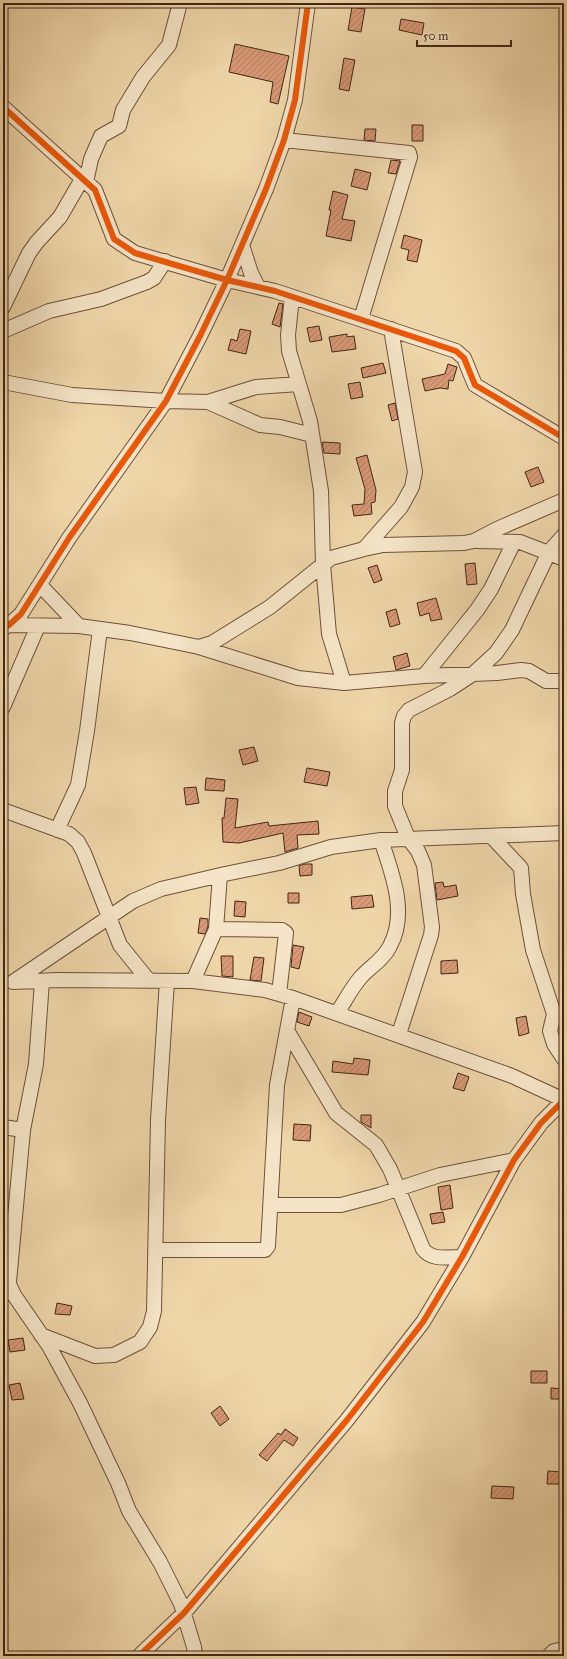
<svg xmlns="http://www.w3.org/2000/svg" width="567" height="1659" font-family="'IM FELL Great Primer',serif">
<defs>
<pattern id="building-hatch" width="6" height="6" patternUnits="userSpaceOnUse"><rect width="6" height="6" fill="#d99976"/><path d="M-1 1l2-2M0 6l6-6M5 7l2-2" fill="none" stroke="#b27d60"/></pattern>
</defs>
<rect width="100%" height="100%" fill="#efd6a9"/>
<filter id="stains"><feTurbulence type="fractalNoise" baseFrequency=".005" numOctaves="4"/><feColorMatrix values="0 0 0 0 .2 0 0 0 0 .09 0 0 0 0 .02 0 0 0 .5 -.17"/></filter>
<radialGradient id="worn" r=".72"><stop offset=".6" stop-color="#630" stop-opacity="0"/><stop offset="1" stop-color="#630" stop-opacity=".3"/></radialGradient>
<path fill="url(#building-hatch)" stroke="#412616" d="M352,7l13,2 -4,23 -13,-2z
M401,19l23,4 -2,12 -23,-5z
M235,44l54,12 -11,48 -8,-2 3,-20 -44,-10z
M344,58l11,2 -6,31 -10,-2z
M412,125h11v16h-11z
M365,129h11l-1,12 -11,-1z
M391,160l9,1 -4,13 -8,-1z
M355,169l16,4 -4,17 -16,-4z
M333,191l15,4 -6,24 13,2 -4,20 -25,-5 5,-26h-2z
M404,235l18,5 -5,22 -10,-2 2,-10 -8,-2z
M279,303l4,1 -3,23 -8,-3z
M319,326l3,14 -12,2 -3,-14z
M240,329l11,2 -5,23 -18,-4 3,-11 6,2z
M347,334v3l7,-1 2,13 -24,3 -3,-15z
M383,363l3,10 -23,5 -2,-10z
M448,364l9,3 -4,14 -4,-1 -1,9 -8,-1 -15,3 -3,-12 23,-5z
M360,382l3,15 -12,2 -3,-15z
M395,403l3,16 -6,2 -4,-16z
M322,442l18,1v11l-16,-1z
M367,455l9,35 -1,12 -4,1 1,11 -18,2 -2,-11 12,-1 1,-15 -9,-31z
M538,467l6,15 -13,5 -6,-15z
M475,563l2,21 -10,1 -2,-21z
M377,565l5,15 -8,3 -6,-15z
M436,598l6,21 -11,2 -2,-8 -9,3 -3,-13z
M396,609l4,15 -10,3 -4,-15z
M407,653l3,13 -14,4 -3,-13z
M254,747l4,14 -15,4 -4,-15z
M307,768l23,4 -3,14 -23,-4z
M206,778l19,2 -1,11 -19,-1z
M196,787l3,16 -13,2 -2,-17z
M226,798l12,1 -3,29 33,-6 1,4 49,-5 1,13 -22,1 1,13 -13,4 -2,-19 -44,10 -16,-1 -1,-24h2z
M304,864h8v11l-12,1 -1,-10z
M443,882l1,5 12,-2 2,11 -21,4 -2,-17z
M288,893h11v10h-11z
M372,895l2,12 -22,2 -1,-12z
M235,901l11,1 -1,15 -11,-1z
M200,918l8,1v8l-3,7 -7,-1z
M293,945l11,2 -5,22 -8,-2z
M221,956h12v21l-11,-1z
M254,957l10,1 -3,23 -11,-1z
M457,960l1,13 -17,1v-13z
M299,1012l13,5 -3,9 -12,-4z
M526,1016l3,17 -10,3 -3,-18z
M354,1058l16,2 -2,15 -36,-3 1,-11 20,3z
M458,1073l11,4 -5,14 -11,-3z
M361,1115h10v13l-10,-6z
M294,1124l17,1 -1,16 -17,-1z
M450,1185l3,23 -12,2 -3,-23z
M443,1212l2,10 -13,2 -2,-10z
M57,1303l15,3 -2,9 -15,-1z
M23,1338l2,12 -15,2 -2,-12z
M531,1371h16v12h-16z
M20,1383l4,16 -12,1 -3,-15z
M551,1388l13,1v10h-13z
M220,1406l9,13 -9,7 -9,-13z
M285,1429l13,9 -5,8 -9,-6 -17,21 -8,-6 19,-22 3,2z
M548,1471l15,1 -1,12h-15z
M492,1486l22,1 -1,12 -22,-1z"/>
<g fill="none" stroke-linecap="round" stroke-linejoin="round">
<defs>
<path id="street" d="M3,107l92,83 19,49 21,14 92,27 48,11 181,60 8,7 11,27 89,53
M284,140l125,13 1,4 -49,162
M86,182l5,-23 10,-23 18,-10 4,-16 20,-33 26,-32 11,-42
M242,245l9,28 7,14
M292,297l-4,38 1,16 21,70 11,70 2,73 6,70 15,49
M3,307l26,-54 8,-11 23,-25 22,-38
M3,331l46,-20 52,-12 46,-17 7,-4 11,-17
M3,382l69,13 94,6 42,1 48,-15 43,-3
M208,402l52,23 20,2 32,8
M477,541l43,1 44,17
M364,549l37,-42 11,-20 3,-15 -24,-143
M40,585l39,41
M9,625l70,1 51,7 69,14 13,-4 58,-36 61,-49 33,-9 19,-4 81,-2 10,-2 23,-12 67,-29
M3,628l6,-3 12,-11 48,-76 97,-137 34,-65 27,-56 39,-91 18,-49 11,-40 13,-97
M199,647l99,31 46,5 80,-7 73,-3 24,-3 8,1 17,10h18
M424,676l53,-66 14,-21 23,-47
M3,707l35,-81
M3,810l66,24 9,8 6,11 36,92 29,36
M57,830l21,-45 9,-54 13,-102
M491,836l30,32 2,26 10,56 21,64 -4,17 4,13 10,15
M216,929l66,1 4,3 -7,61
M193,981l23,-52 4,-54
M13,982l120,-81 28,-12 64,-15 54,-11 52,-16 50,-7 183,-7
M13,982l44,-2 136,1 72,9 28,8 219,78 52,24
M337,1013c8,-12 15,-26 24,-36 9,-10 23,-18 29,-31 18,-33 2,-73 -9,-106
M288,1032l48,81 40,32 14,24 33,80c9,12 25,8 39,8
M399,1034l32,-99 1,-8 -8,-62 -6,-14 -10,-13 -13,-32v-15l7,-21v-47l2,-7 5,-6 41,-21 23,-15 23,-21 16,-23 37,-78 15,-17
M3,1127l20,3
M271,1205h70l38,-10 61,-20 74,-15
M155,1250h110l3,-4 9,-161 16,-87
M3,1271l11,24 35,51 31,57 38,80 11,28 31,51 21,42 13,43 1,9
M9,1282l14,-152 13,-66 6,-83
M41,1335l54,21 19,-1 26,-13 10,-15 4,-16 4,-191 9,-139
M139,1656l45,-43 163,-193 76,-98 39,-65 52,-97 27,-37 23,-23
M549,1656l5,-5 10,-2"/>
</defs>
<use href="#street" stroke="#6c523b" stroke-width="16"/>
<use href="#street" stroke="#f5e4c7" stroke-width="14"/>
<defs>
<path id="cycleway" d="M3,107l92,83 19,49 21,14 92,27 48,11 181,60 8,7 11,27 89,53
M3,628l6,-3 12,-11 48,-76 97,-137 34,-65 27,-56 39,-91 18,-49 11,-40 13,-97
M139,1656l45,-43 163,-193 76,-98 39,-65 52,-97 27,-37 23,-23"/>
</defs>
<use href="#cycleway" stroke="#f5e4c7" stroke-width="8"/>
<use href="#cycleway" stroke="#e8590c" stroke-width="6"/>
</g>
<rect width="567" height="1659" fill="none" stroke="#efd6a9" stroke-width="16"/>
<rect x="4" y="4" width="559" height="1651" fill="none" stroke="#412616" stroke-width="2"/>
<rect x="8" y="8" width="551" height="1643" fill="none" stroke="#412616"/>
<path d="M417 40v6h94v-6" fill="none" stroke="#412616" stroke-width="2"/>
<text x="423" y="40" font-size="12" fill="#412616" stroke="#f5e4c7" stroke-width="3" paint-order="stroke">50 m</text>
<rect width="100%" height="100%" filter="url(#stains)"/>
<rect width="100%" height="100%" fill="url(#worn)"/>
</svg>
